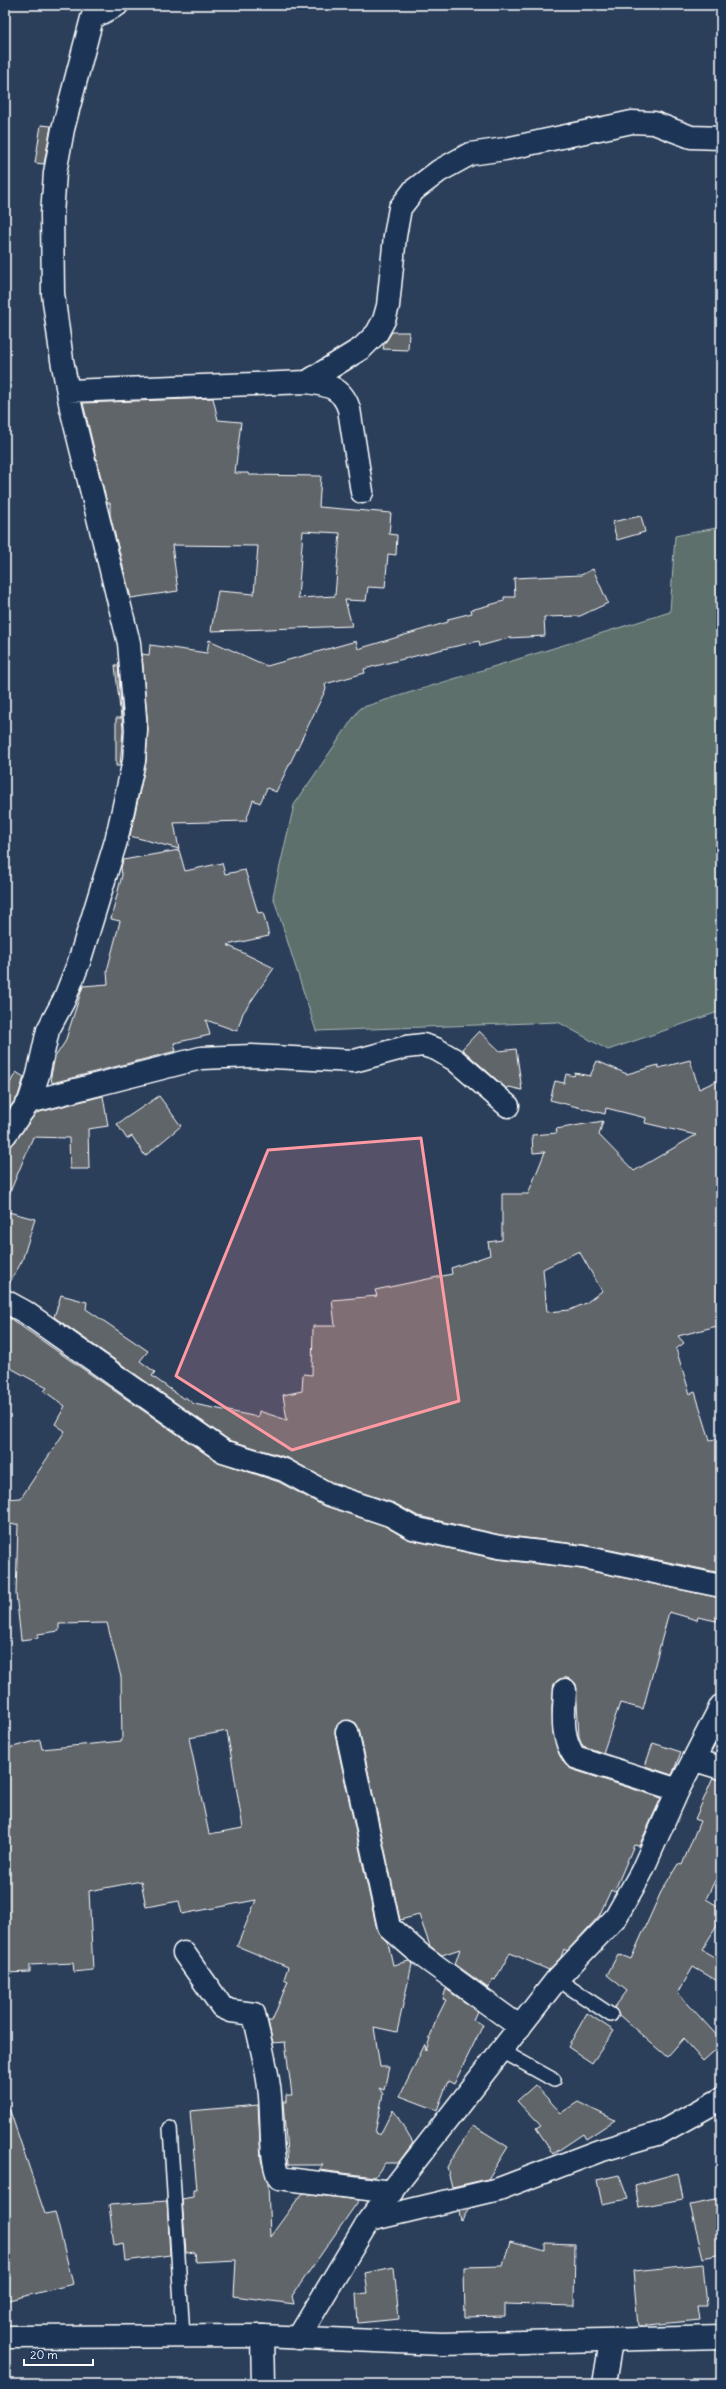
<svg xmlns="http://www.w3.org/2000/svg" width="726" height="2389" font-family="Delius,sans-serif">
<rect width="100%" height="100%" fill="#2b3f5b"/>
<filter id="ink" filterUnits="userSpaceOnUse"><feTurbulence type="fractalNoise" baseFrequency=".025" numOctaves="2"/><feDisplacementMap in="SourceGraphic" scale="8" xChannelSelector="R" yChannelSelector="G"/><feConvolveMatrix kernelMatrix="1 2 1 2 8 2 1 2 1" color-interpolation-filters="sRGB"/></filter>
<g filter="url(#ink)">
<path fill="#5d706c" stroke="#aeb8b6" d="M721,527v484l-113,39 -50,-28 -242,9 -43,-135 21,-91 66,-97 310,-96 5,-76z"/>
<path fill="#61656b" stroke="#fff" fill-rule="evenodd" d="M41,125l10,1 -7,38 -9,-1z
M392,332h17l-1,18 -25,-1 1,-5z
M213,398l5,22 23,2 -6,51h13l1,2 72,1 -2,31 72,6 -2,21 8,1 -1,20 -8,-1 -3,34 -17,-1 -2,14 -21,-1 7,26 -141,5 7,-40 36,3 4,-48 -86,-1 6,46 -47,7 -21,-83v-12h-3l-24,-100zM303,531l37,2 -5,63 -37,2z
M641,516l4,16 -28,8 -5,-18z
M593,569l15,34 -28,13 -36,1 1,19 -36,2 -29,8 -1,-5 -40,9 -75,19 1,4 -40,11 1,5 -50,103 -9,-4 -7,15 -7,-3 -7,21 -72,2 5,26 -49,-13 16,-74 2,-33 -6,-75 7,1 1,-10 57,8 2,-13 58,26 89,-25 2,8 90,-27v-3l24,-6 -1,-3 33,-9v-4h11l-1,-19 67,-3z
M115,665h3l5,65 -3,36h-4v-48h5z
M179,850l6,21 37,-8 3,11 20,-4 13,43 5,-1 6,24 -42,9 47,23 -31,45 -6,18 -31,-11 4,15 -36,8 2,8 -124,32 -1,-7 4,-19 10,-15 18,-56 25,-2 -1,-13 13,-50 -9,-2 11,-44 -1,-7 2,-8z
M479,1031l21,20 16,-2 6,41 -13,-3 -2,2 -45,-40z
M690,1060l9,29 22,-10v246l-43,11 6,7 -8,6 14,45 5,-2 15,48 11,-2v135l-135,-28 -85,-10 -83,-19 -24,-13 -61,-20 -45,-25 -59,-18 -175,-123 7,-22 26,7 -1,7 62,42 -8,10 15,11 -3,4 32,23 1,-2 9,7 64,13 1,-6 28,9 -4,-25 19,-4 1,-17 9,1 1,-49h22l-3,-26 45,-4 -2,-6 77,-16 -1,-6 39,-13 -2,-13 14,-2v-46h26l17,-42 -12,1 -1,-18 25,-2 -1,-4 47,-8 -4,14 35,36 62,-36 -51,-12 1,-5 -40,-10 -1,6 -55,-14 5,-19 9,2 2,-9 8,2 1,-3 15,3 7,-15 30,13 31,-9 1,3zM579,1251l23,40 -16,12 -16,7 -23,2 -4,-43z
M16,1072l8,5 -6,19 -13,18v-22z
M103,1096l5,30 -20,3 1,40h-19l-1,-31 -36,-1 -28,67v-57l10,-5 21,-29z
M159,1096l22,30 -36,30 -13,-20 -5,3 -10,-15z
M5,1211l30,8 -13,42 -16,28z
M5,1315l211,146 63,21 43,23 63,21 22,13 89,20 85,10 140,29v24l-23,-5 -1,3 -28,-8 -26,97 -23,-6 -17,50 -20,-7 -4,-9 -3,-53 -5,-5 -6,-1 -11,6 -2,23 1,28 6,19 6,10 6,5 90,29 -22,48 -5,-1 -20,47 -3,-2 -12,26 -32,35 -3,-2 -3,8 -12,13 -39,-17 -15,27 -2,-1 -5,9 -33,-24 5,-15 -18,6 -12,-9 -11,-31 -19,5 -41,-191 -3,-6 -6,-3 -11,3 -4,5v7l42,195 11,13 5,22 16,-4 3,3 -15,68 -23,-5 6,40h9l-5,23 -5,-2 4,6 -8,39 5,2 13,-26 20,34 -15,20h-13l-10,14 -56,-7 4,-5h-35l-5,-63h3v-7h6l-7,-53 -12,1 -5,-22h4l16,-40 -4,-2 4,-12 -51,-21 19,-46 -74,14 -3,-13 -33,6 -5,-26 -52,10 4,79 -19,2 -1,-9 -43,2v7l-25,1v-224l35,-9 2,9 80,-8 -1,-64 -14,-54 -48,1v7l-21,3v4l-17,2 -5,-46 2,-70 -13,1v-26l16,-1 44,-67 -10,-7 10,-18 -21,-15 3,-3 -42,-23zM227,1731l16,97 -34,6 -20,-96z
M653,1743l28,9 -9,23 -27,-9z
M713,1778l8,2v88l-15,31 15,9v11l-19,31 19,11v22l-28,-16 -15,26 43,47v5l-18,16 -20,-22 -16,18 -48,-42 -5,-7 13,-17 -20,-16 11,-21 13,5 30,-67 17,-28 4,1 18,-44 -5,-2z
M446,1989l31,22 -4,9 10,5 -29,59 -6,-3 -11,29 -37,-14 25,-52 1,7 9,-29 11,-22 -3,-1z
M587,2013l27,18 -22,32 -24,-16z
M535,2085l26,28 17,-11 37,18 -29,19 -3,-5 -30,20 -17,-25 5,-3 -24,-25z
M8,2105l37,109 10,-2 18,72 -68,17v-195z
M258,2105l3,55 7,23 2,54 32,-44 57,7 -67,96 2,8 -60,-8 2,-36 -40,2 -1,-10 -9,1 -4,-54 11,-2v-7h4l-7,-79z
M473,2125l35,22 -20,32 -36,8 -5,-20z
M678,2173l5,26 -44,8 -4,-22z
M619,2175l9,24 -26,5 -5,-24z
M721,2199v55l-18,4 -13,-53z
M167,2201l3,54 -45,6 -2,-18 -9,2 -5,-40z
M469,2209l-8,12 -2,-10z
M510,2241l35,10v-8l30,1 -1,62 -69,-2v12l-40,1 -1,-50 39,-1z
M703,2264l4,42h-9l2,14 -62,6 -5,-55z
M394,2267l5,52 -41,4 -2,-29 12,-1 -3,-20z"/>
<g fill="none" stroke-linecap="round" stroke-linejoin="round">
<defs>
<path id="service" d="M557,1979l54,36
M502,2051l52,29
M170,2128l13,208"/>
<path id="minor" d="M307,382l55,-34 15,-15 7,-13 4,-14 7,-70 5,-28 14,-18 25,-19 31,-17 35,-5 127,-27 22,1 37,14 30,1
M68,391l239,-9c21,3 35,5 42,27l13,83
M29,1102l172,-44 51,-2 102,5 52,-14 17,-2 13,4 19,11 53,46
M5,1135l24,-33 9,-27 10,-45 16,-30 15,-38 37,-121 18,-80 2,-31 -7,-87 -58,-235 -9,-48 -9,-66 -1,-80 3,-41 8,-44 29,-111 25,-13
M5,1301l20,11 198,139 61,19 44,24 62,21 23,13 86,19 84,10 138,29
M565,1690c-1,23 -5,47 10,67l103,33
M347,1732l42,195 32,28 99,72
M695,1760l26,8
M184,1953l38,54 9,4 23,3c5,24 12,49 15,73 4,25 0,71 10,91l113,14
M369,2220l130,-31 100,-38 61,-18 61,-34
M262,2336l1,48
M298,2338l71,-118 188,-241 59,-62 25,-44 37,-83 43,-84
M604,2384l7,-43"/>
<path id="primary" d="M5,2337l257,-1 180,8 279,-7"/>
</defs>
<use href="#service" stroke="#fff" stroke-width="16"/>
<use href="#minor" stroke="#fff" stroke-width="25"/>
<use href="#primary" stroke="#fff" stroke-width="25"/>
<use href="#service" stroke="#1d3557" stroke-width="13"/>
<use href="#minor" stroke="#1d3557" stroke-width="22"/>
<use href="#primary" stroke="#1d3557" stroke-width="22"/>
</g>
</g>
<path fill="#ff9aa2" fill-opacity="0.2" stroke="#ff9aa2" stroke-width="3" stroke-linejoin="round" d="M421,1138l38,263 -167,49 -116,-74 92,-226z"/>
<rect width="726" height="2389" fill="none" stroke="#1d3557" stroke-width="20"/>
<rect x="10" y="10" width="706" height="2369" fill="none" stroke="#fff" stroke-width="1.5" filter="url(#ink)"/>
<path d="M24 2359v6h69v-6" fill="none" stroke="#ffffff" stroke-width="2"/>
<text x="30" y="2359" font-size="12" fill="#ffffff" stroke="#1d3557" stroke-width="3" paint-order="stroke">20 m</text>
</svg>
